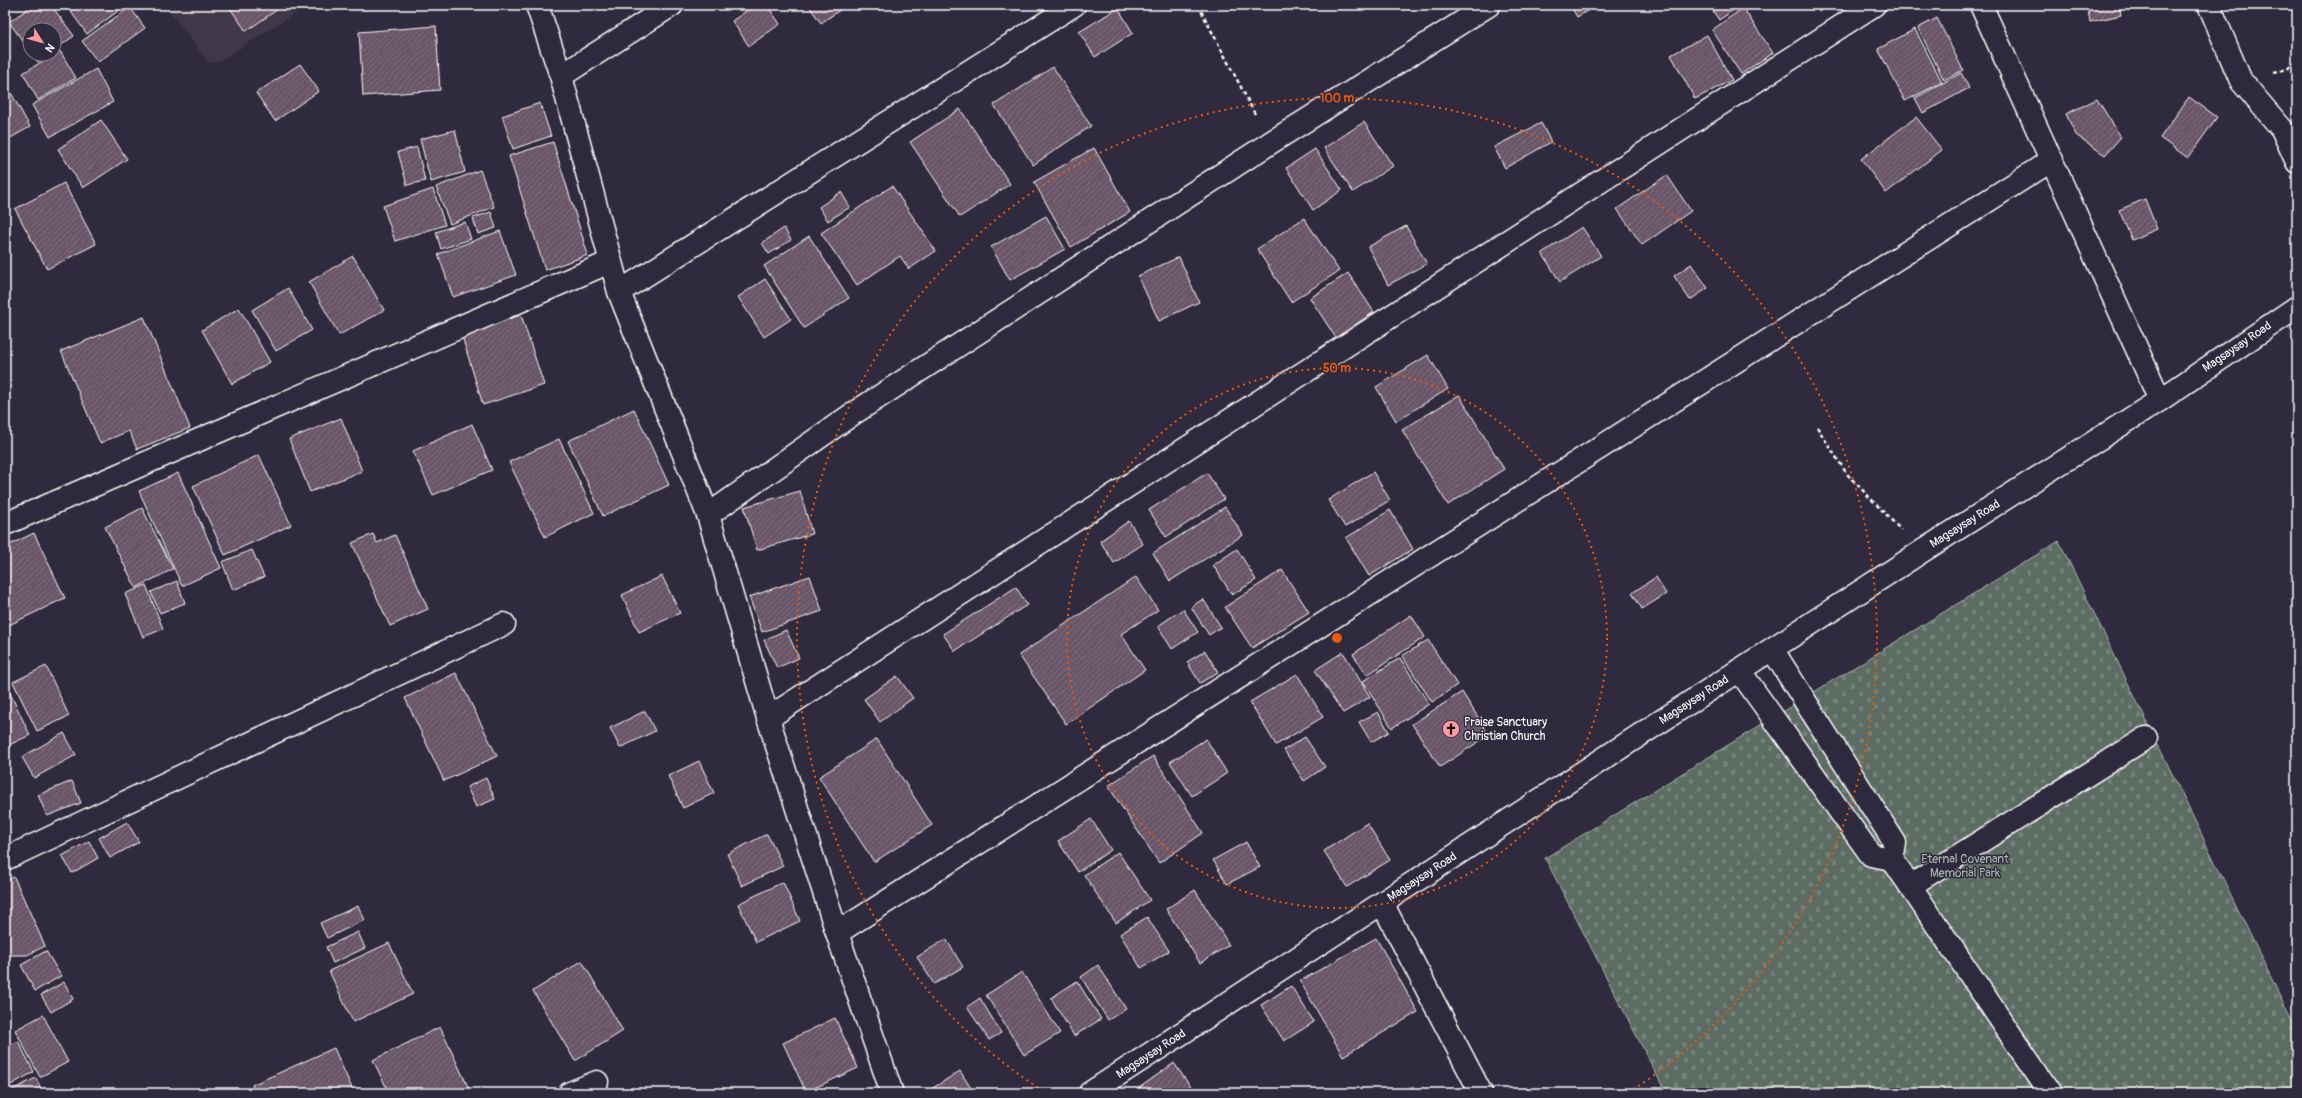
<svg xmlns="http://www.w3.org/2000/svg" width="2302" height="1098" font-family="Pangolin,sans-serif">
<defs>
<pattern id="cemetery-stones" width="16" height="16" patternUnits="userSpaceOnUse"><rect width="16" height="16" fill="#5b6c63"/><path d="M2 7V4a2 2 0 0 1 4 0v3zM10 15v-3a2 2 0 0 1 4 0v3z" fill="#74827a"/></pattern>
<pattern id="building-hatch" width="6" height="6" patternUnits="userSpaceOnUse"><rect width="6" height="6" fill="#695468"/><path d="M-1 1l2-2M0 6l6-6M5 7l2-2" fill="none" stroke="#806e7f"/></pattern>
</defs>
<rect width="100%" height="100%" fill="#2f2a3d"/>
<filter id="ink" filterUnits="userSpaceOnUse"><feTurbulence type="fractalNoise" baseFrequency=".025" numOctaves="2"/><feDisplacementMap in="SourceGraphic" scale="8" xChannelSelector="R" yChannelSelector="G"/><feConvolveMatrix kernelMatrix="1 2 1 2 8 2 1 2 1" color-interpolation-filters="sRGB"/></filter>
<g filter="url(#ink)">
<path fill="#40374a" d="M165,5h143l-88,56 -8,2 -5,-2z"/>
<path fill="url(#cemetery-stones)" stroke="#adb6b1" d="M2059,541l238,490v62h-631l-121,-235z"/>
<path fill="url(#building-hatch)" stroke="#fff" d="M33,5h18l23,31 -20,14v-20h-24v21l-21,-29z
M66,5h60l-39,29z
M228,5h56l-38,26z
M755,5h12l13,19 -31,22 -17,-25z
M808,5h39l-26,18z
M1570,5h27l-20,12z
M1709,5h32l-22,15z
M2087,5h32l2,10 -31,7z
M130,7l15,21 -47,34 -16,-21z
M1118,8l15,25 -38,24 -16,-25z
M1743,8l30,45 -32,21 -29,-44z
M1937,18l26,52 -19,10 -26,-52z
M436,26l4,64 -77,6 -4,-64z
M1915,29l27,53 -37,19 -27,-52z
M1707,35l25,45 -37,19 -24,-44z
M60,51l16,27 -38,22 -15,-27z
M32,54h17l-11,8z
M300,64l19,27 -44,30 -19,-28z
M1053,67l38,59 -58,39 -39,-60z
M96,69l17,33 -63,35 -18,-32z
M1961,73l8,15 -46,25 -8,-15z
M5,82l25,45 -25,14z
M2189,97l28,20 -29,41 -28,-20z
M2097,99l24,38 -16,18 -29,-20 -10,-21z
M540,103l11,33 -38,13 -11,-33z
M960,109l50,75 -50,33 -50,-75z
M1916,117l26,33 -56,43 -25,-34z
M101,120l26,39 -44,29 -25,-39z
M1364,122l29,44 -40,26 -29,-44z
M1541,123l10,19 -46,26 -11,-21z
M455,130l10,42 -34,10 -11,-43z
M553,142l35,113 -43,15 -36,-114z
M417,147l8,34 -18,4 -9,-33z
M1094,148l36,64 -59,35 -37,-65z
M1315,149l27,41 -29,20 -27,-42z
M480,170l14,37 -44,17 -14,-37z
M1667,175l24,36 -49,34 -25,-36z
M64,183l32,61 -49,25 -32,-60z
M892,186l44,65 -27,18 -9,-13 -43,29 -36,-52z
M433,189l12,36 -50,16 -12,-35z
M841,192l9,15 -22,14 -9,-14z
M2145,199l12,30 -25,11 -13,-30z
M491,212l5,16 -18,6 -5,-16z
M1046,216l19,33 -55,31 -19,-33z
M1304,218l35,53 -48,31 -34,-53z
M465,222l6,17 -30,10 -5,-17z
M1406,226l21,38 -39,21 -20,-38z
M1582,227l19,29 -41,26 -18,-29z
M784,228l7,12 -22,14 -7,-11z
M500,231l16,44 -63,22 -15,-43z
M809,236l40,62 -45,30 -40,-62z
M353,256l31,54 -45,25 -30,-53z
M1179,257l20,45 -40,19 -21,-45z
M1691,264l17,24 -18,12 -16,-24z
M1348,273l26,39 -38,26 -26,-40z
M765,279l26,40 -27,18 -26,-40z
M288,288l24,42 -36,21 -24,-41z
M239,308l31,54 -38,22 -30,-54z
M521,315l23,70 -61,20 -22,-72z
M144,317l46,111 -53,21 -8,-18 -29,12 -39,-92z
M1428,355l20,34 -52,32 -20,-34z
M1459,395l45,74 -56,36 -46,-75z
M634,409l35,76 -66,31 -35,-75z
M341,418l21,53 -52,21 -21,-53z
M472,424l20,46 -59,25 -20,-44z
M559,439l35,74 -49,24 -36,-75z
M259,455l32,70 -66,30 -32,-69z
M1373,472l17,28 -45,27 -17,-27z
M178,473l43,95 -39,18 -43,-95z
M1207,473l17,26 -58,38 -17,-27z
M800,491l12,43 -55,16 -13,-43z
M1225,507l18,28 -73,46 -17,-28z
M142,508l31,61 -37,19 -31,-61z
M1390,510l23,39 -44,27 -23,-38z
M1129,521l14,23 -29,19 -14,-22z
M34,533l31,65 -60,29v-80z
M373,534l4,9 18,-8 33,74 -38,17 -38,-83z
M1237,549l19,31 -24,15 -19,-30z
M252,550l12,27 -31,13 -11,-28z
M1282,570l27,42 -57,36 -27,-41z
M662,576l18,37 -41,19 -17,-37z
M810,576l12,35 -60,21 -13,-35z
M1136,577l22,33 -37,24 24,36 -79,54 -47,-69z
M1656,577l10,17 -24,15 -10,-16z
M177,581l8,22 -25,10 -9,-21z
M146,585l17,44 -20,8 -18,-43z
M1016,587l11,18 -72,46 -12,-17z
M1203,599l18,28 -12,8 -18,-28z
M1183,609l15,23 -26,17 -14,-23z
M1411,615l14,22 -58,38 -14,-21z
M786,630l13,28 -22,10 -13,-28z
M1428,640l29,45 -25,17 -30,-46z
M1205,651l13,21 -18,11 -13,-21z
M1343,652l27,45 -27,16 -28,-43z
M1400,658l29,46 -37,24 -29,-47z
M46,666l23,50 -32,15 -24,-49z
M456,673l41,83 -53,25 -39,-83z
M1297,674l26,43 -47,28 -26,-43z
M897,676l16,22 -33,24 -16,-23z
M1462,692l27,43 -49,32 -28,-43z
M10,693l20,42 -25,12v-51z
M645,711l10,20 -35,17 -10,-20z
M1378,712l11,20 -18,10 -12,-20z
M64,733l12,22 -42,23 -12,-21z
M1305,737l20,30 -21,14 -20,-31z
M877,739l55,86 -58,37 -55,-85z
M1206,739l21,34 -35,23 -22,-34z
M1153,756l50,77 -44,30 -51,-77z
M699,761l15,32 -31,15 -15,-32z
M486,778l9,21 -19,8 -9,-20z
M72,781l9,22 -34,13 -9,-21z
M1091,819l20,31 -33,22 -20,-31z
M127,822l12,20 -29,16 -11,-20z
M1367,823l23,37 -43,27 -23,-36z
M767,834l16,32 -41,20 -15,-32z
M89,841l9,17 -26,15 -10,-17z
M1246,842l14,25 -33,17 -14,-24z
M1118,852l32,48 -34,23 -32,-48z
M14,877l31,69 -18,9h-22v-74z
M783,882l17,39 -44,21 -18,-38z
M1195,890l34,55 -29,18 -34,-54z
M358,906l7,14 -38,18 -7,-15z
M1147,917l22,34 -28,17 -21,-34z
M358,932l7,16 -32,15 -7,-16z
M1376,938l42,74 -75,44 -43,-75z
M946,939l17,28 -29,17 -17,-27z
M389,943l24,51 -60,28 -24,-51z
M46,951l15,25 -26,15 -14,-26z
M582,961l41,70 -48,30 -42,-70z
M1098,965l28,44 -18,11 -27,-43z
M1022,972l38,61 -36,22 -38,-60z
M1077,981l24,38 -27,17 -23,-38z
M64,982l9,17 -22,13 -10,-17z
M1291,986l23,36 -30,19 -23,-36z
M980,998l21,35 -12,7 -22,-33z
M43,1015l25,47 -28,15 -25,-47z
M835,1018l23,50 -52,24 -23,-49z
M440,1027l31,66h-82l-16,-33z
M18,1041l16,31 -29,16v-40z
M334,1048l20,45h-99l-3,-8z
M1174,1063l21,30h-63z
M960,1071l14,22h-49z
M36,1078l7,15h-37z"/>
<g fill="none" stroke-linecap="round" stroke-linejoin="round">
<defs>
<path id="minor" d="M537,5l24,71 58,216 89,223 60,203 69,215 55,160
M1981,5l179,395
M2209,5l32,76 41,48 15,33
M561,76l111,-71
M619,292l455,-287
M708,515l146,-102 416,-270 219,-138
M5,524l605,-262
M1772,649l123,194 -3,16 158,234
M1739,670l132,185 21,4
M768,718l1106,-713
M5,859l499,-235
M1910,886l236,-148
M1382,903l99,190
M837,933l1215,-773
M570,1093l27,-11
M1090,1093l834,-543 236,-150 137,-93"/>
</defs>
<use href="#minor" stroke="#fff" stroke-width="25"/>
<path stroke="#fff" stroke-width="2.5" stroke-dasharray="4 3" stroke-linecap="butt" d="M1198,5l58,111
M2274,72l13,-3 10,-7
M1817,427l30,47 54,56"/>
<use href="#minor" stroke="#2f2a3d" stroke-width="22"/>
</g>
</g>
<g fill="none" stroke="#e8590c" stroke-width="2" stroke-dasharray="2 4">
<circle cx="1337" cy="638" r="270"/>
<path d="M1043 1091A540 540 0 1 1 1631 1091"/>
</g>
<defs>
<symbol id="church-disc" viewBox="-11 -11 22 22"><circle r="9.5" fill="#ff9aa2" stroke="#2f2a3d"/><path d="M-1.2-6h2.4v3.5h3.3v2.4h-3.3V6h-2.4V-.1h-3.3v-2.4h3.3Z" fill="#111"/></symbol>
</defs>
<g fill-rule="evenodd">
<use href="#church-disc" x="1441" y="719" width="20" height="20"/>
</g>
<g text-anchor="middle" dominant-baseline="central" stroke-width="3" stroke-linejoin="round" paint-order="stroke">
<g font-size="12" fill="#fff" stroke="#2f2a3d">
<text transform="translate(2237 347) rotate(-34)">Magsaysay Road</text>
<text transform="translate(1965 524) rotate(-32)">Magsaysay Road</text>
<text transform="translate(1694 700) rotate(-33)">Magsaysay Road</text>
<text transform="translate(1422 877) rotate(-33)">Magsaysay Road</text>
<text transform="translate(1151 1054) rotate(-33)">Magsaysay Road</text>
</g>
<g font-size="12" fill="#fff" stroke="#2f2a3d" text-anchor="start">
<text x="1464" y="722">Praise Sanctuary<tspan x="1464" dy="14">Christian Church</tspan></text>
</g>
<g font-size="12" fill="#adb6b1" stroke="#2f2a3d">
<text x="1965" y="859">Eternal Covenant<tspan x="1965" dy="14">Memorial Park</tspan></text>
</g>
</g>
<circle cx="1337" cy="638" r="6" fill="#e8590c" stroke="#2f2a3d" stroke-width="2"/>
<g font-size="12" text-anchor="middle" font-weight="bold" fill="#e8590c" stroke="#2f2a3d" stroke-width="3" stroke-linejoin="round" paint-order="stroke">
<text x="1337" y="102">100 m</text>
<text x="1337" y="372">50 m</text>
</g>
<rect width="2302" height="1098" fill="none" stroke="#2f2a3d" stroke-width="20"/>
<rect x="10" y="10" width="2282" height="1078" fill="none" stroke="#fff" stroke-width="1.5" filter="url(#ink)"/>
<g transform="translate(42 42) rotate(127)"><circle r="19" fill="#2f2a3d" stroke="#827f8b"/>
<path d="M0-3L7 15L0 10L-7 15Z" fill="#ff9aa2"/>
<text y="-6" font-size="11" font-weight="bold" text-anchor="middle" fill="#ffffff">N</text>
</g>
</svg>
